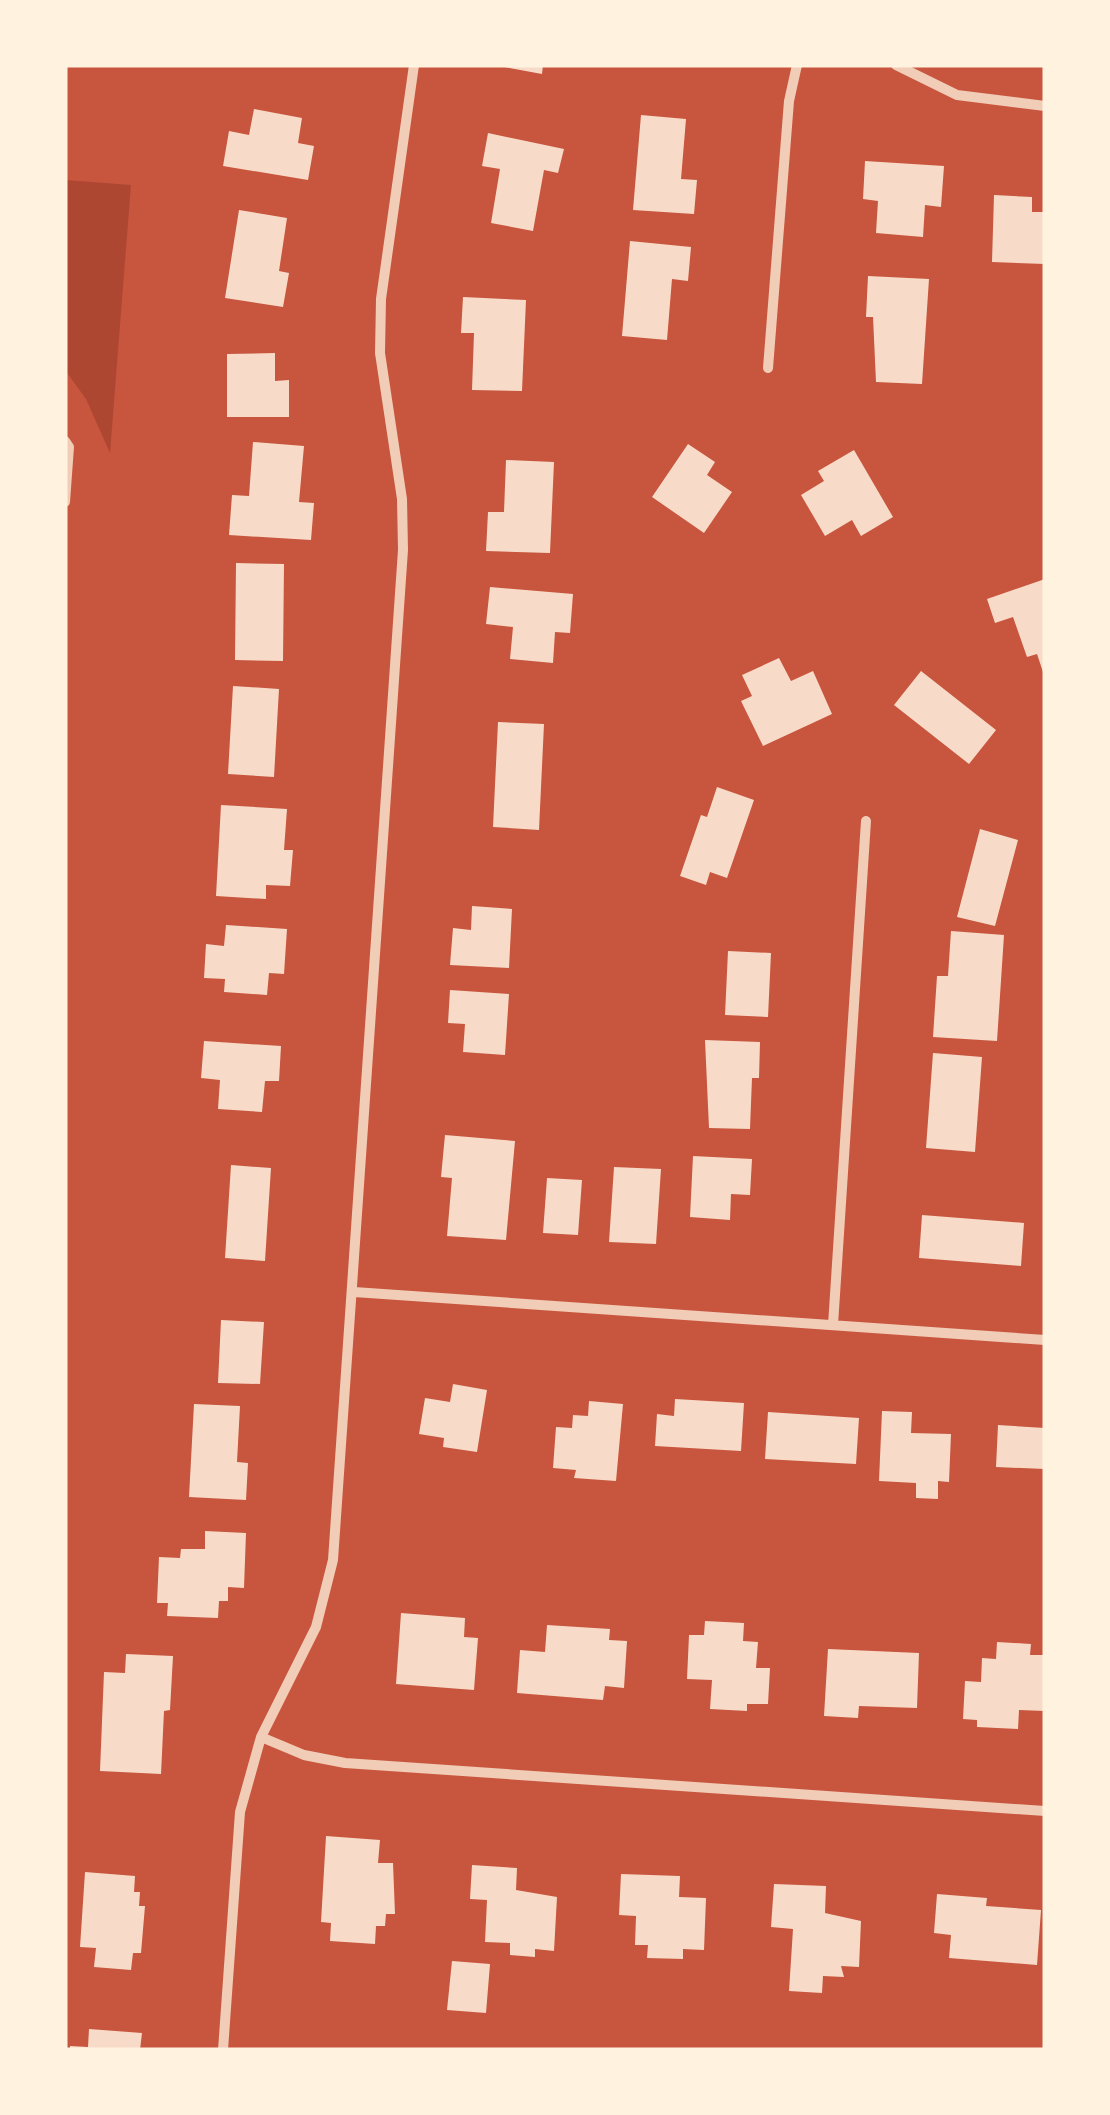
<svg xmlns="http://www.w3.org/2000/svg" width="1110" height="2115" font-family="Overpass,sans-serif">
<rect width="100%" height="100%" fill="#c8553d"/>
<path fill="#ae4732" d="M65,180l66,5 -21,268 -24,-54 -21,-29z"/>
<path fill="#f7dbc8" d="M494,65h49l-1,9z
M254,109l48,9 -4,25 16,3 -6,34 -85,-14 6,-35 20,4z
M641,115l45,4 -5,60 16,1 -3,34 -61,-4z
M488,133l76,16 -6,24 -14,-3 -11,61 -42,-8 9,-54 -18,-3z
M865,161l79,5 -3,41 -16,-2 -2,32 -47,-4 2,-32 -15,-2z
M994,195l38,2v15h13v52l-53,-2z
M239,210l48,8 -8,53 10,2 -6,34 -58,-9z
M630,241l61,6 -3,34 -16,-2 -5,61 -45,-4z
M868,276l61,3 -7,105 -46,-2 -3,-65h-7z
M463,297l63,3 -4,91 -50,-1 2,-57h-13z
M275,353v28l14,-1v37h-62v-63z
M253,442l51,4 -5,56 15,1 -3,37 -82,-5 3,-40 17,1z
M688,444l27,18 -8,13 25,17 -28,41 -52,-36z
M854,450l39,67 -32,19 -9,-16 -27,16 -24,-41 23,-14 -6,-10z
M506,460l48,2 -4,91 -64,-2 2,-39h16z
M236,563l48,1 -1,97 -48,-1z
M1045,579v96h-1l-7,-21 -10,3 -14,-40 -18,6 -8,-24z
M490,587l83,7 -3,39 -15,-1 -2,31 -43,-4 3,-32 -27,-3z
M779,658l12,23 22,-10 19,43 -69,32 -22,-45 11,-5 -10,-21z
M921,671l75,59 -27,34 -75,-59z
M233,686l46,3 -5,88 -46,-3z
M498,722l46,2 -5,106 -46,-3z
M717,787l37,13 -27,78 -17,-6 -4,13 -26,-9 21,-61 6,2z
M221,805l66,4 -3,41h9l-3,36 -24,-1v14l-50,-3z
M980,829l38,11 -23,86 -38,-9z
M472,906l40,3 -3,59 -59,-3 3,-37 18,2z
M226,925l61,4 -3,45 -15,-1 -2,22 -43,-3 1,-13 -21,-1 2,-34 18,2z
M951,931l53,4 -7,106 -64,-4 4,-61h11z
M728,951l43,2 -3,64 -43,-2z
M450,990l59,4 -4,61 -42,-3 2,-28 -17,-1z
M705,1040l55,2 -1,36h-7l-2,51 -41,-1z
M204,1041l77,5 -2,35h-14l-3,31 -44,-3 2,-29 -19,-2z
M933,1053l49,4 -7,95 -49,-4z
M445,1135l70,6 -9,99 -59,-4 5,-58 -11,-1z
M693,1156l59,3 -2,36 -19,-1 -1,26 -40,-3z
M231,1165l40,3 -6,93 -40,-3z
M614,1167l47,2 -5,75 -47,-2z
M547,1178l35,2 -4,55 -35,-2z
M922,1215l102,8 -3,43 -102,-8z
M221,1320l43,2 -4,62 -42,-1z
M453,1384l34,6 -10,62 -34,-5 1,-9 -25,-4 6,-36 25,4z
M675,1399l69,4 -3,48 -86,-5 2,-32 17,2z
M589,1401l34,3 -7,77 -42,-3 2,-8 -23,-2 3,-41 16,1 1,-13 15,1z
M194,1404l46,2 -3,56 11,1 -2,37 -57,-3z
M882,1411l30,1 -1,21 40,1 -2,48 -11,-1v18l-22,-1v-15l-37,-2z
M768,1412l91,6 -3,46 -91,-5z
M998,1425l47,3v41l-49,-2z
M205,1531l41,2 -2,55 -16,-1v14h-9l-1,17 -51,-2 1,-13h-11l2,-46 21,1 1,-9h24z
M401,1613l64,5 -1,19 14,1 -4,52 -78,-6z
M705,1621l39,2 -1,18 15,1 -2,26h14l-2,36h-21v7l-37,-2 2,-29 -25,-1 2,-44h15z
M547,1625l63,4 -1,11 18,1 -3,47 -19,-2 -2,14 -86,-7 3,-43 25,2z
M997,1642l34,2 -1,11h15v56l-26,-1 -1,19 -41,-2v-7l-14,-1 2,-38 16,1 1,-24 14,1z
M828,1649l91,4 -2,55 -58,-2 -1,12 -34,-2z
M126,1654l47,2 -3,54 -6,1 -3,63 -61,-3 4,-99 21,1z
M326,1836l54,4 -2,23h15l2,51h-9l-1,12h-9l-1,18 -45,-3 1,-18 -10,-1z
M472,1865l45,3 -1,22 41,7 -3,54 -19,-2v8l-25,-2v-12l-25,-1 2,-42 -17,-1z
M85,1872l50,4 -1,16h6l-1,14h6l-4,47h-8l-2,17 -37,-3 2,-19 -16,-1z
M621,1874l59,2 -1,21 27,1 -2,52 -21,-1v10l-36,-1 1,-13h-13l1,-29 -17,-1z
M774,1884l52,2 -1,27 36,8 -2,46 -18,-1 3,11 -21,-1 -1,17 -33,-2 4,-62 -22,-2z
M937,1894l50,4 -1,8 55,4 -4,55 -88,-7 2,-23 -17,-2z
M452,1961l38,3 -4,49 -39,-3z
M89,2029l53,4 -2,17h-70v-4l18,1z"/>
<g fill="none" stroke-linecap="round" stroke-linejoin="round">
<path stroke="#f1ccb7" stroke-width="10" d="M896,65l61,30 88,11
M768,368l21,-267 8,-36
M65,441l4,6 -4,55
M354,1292l691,48
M833,1325l33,-504
M261,1737l43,18 41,8 700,48
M223,2050l17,-238 21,-75 55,-110 17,-67 70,-1010 -1,-51 -22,-146 1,-54 33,-234"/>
</g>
<rect width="1110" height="2115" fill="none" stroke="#fff3e0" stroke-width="135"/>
</svg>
